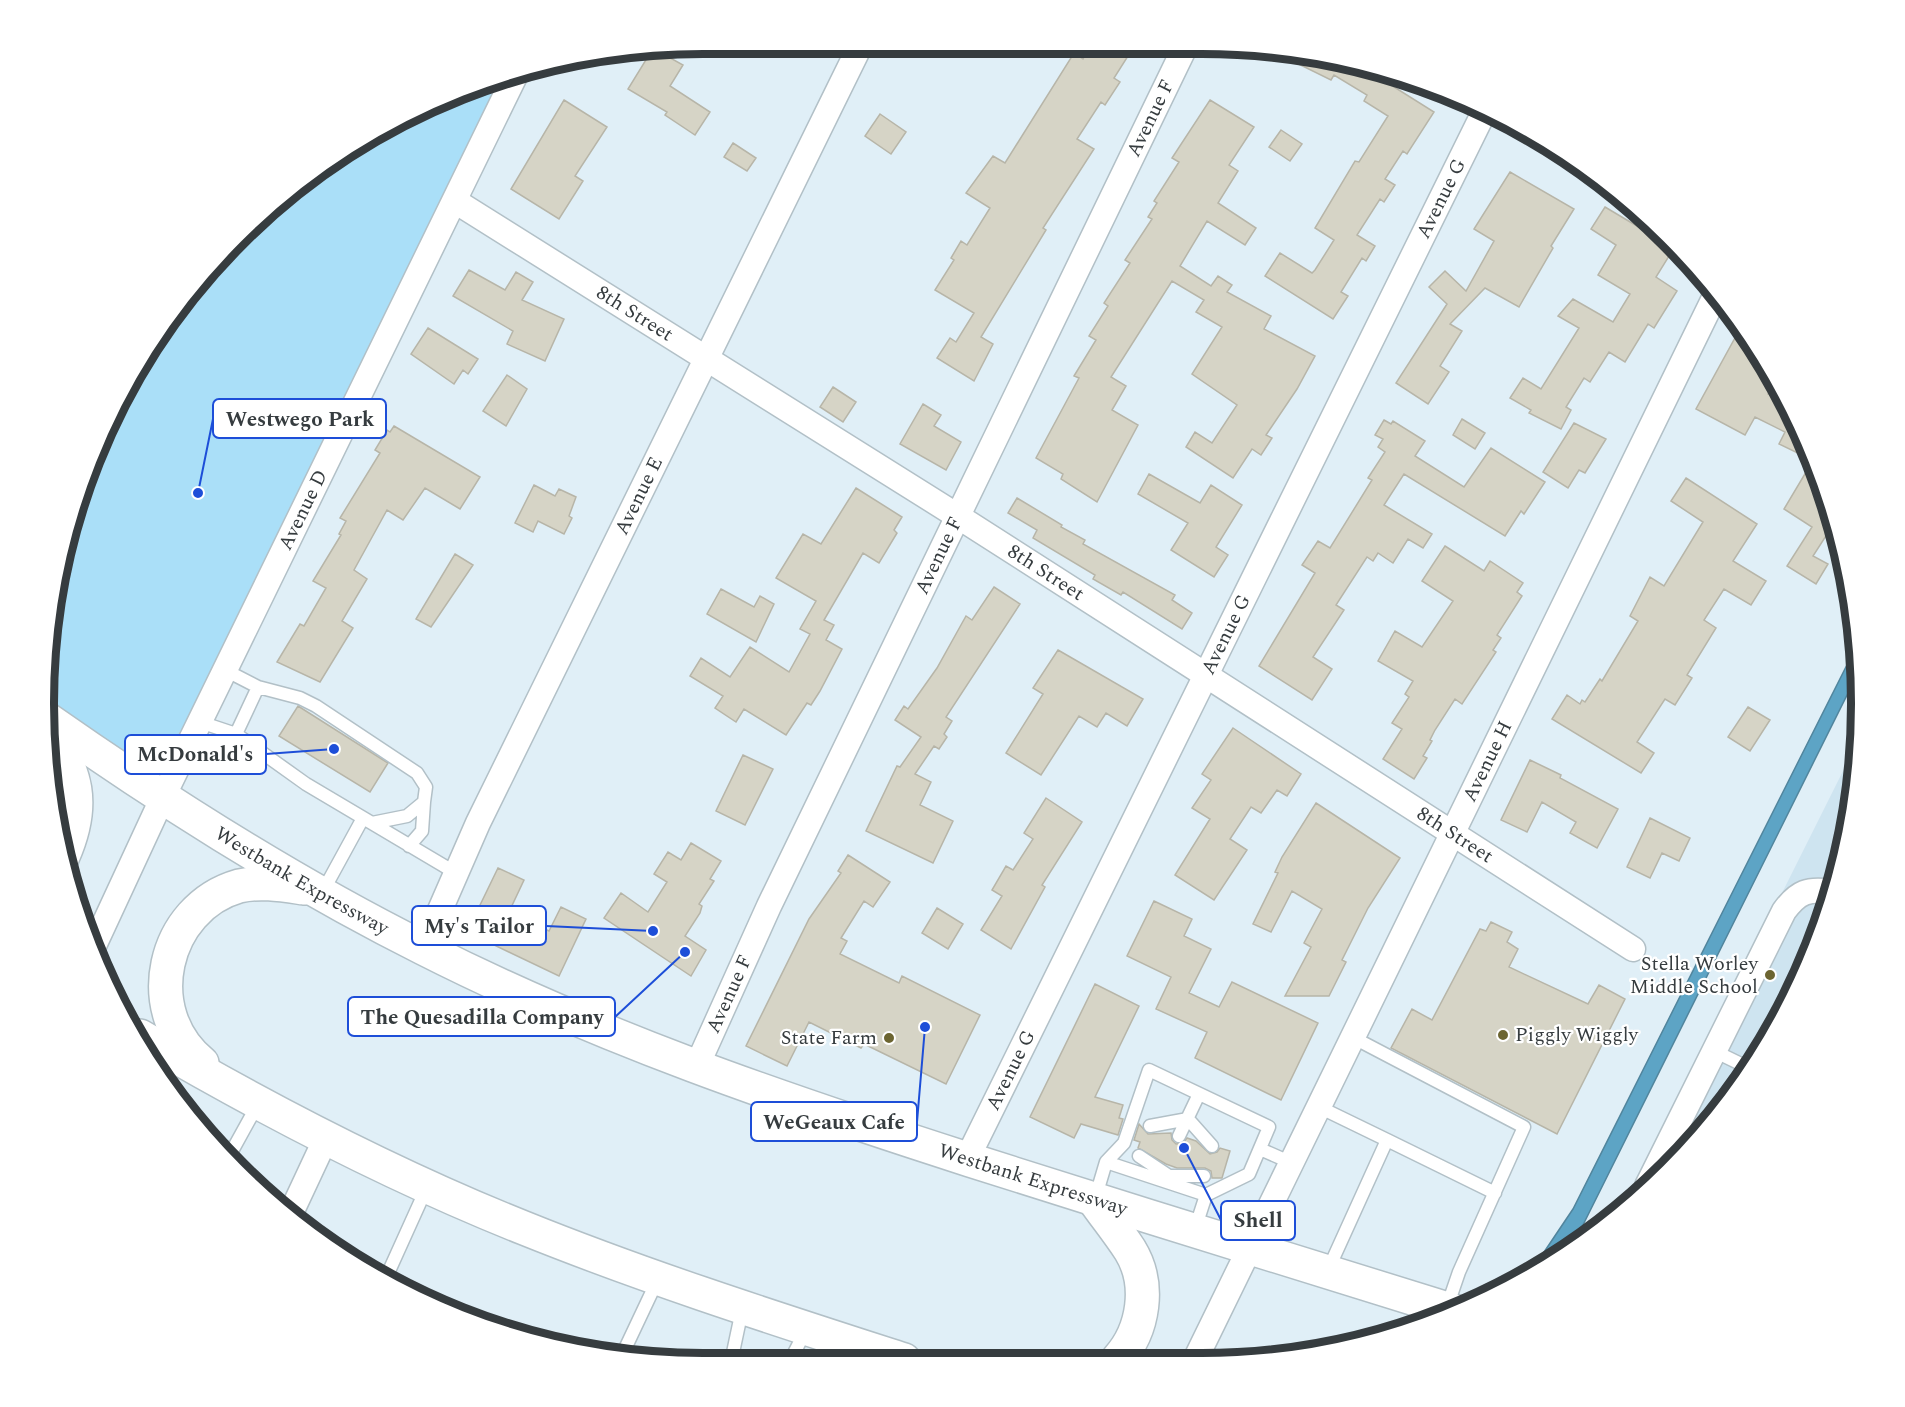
<svg xmlns="http://www.w3.org/2000/svg" width="1905" height="1407" font-family="Spectral,serif">
<rect width="100%" height="100%" fill="#e0eff7"/>
<path fill="#cee4f0" d="M1857,743l-1,47 -30,126 -53,118 -76,105 -72,68z"/>
<path fill="#aadff8" d="M517,72l-355,727 -115,-77 9,-147 56,-164 96,-143 93,-88 72,-48z"/>
<path fill="#5da4c5" stroke="#51859d" stroke-width="1.5" d="M1857,645l3,24 -287,576 -39,22 39,-58z"/>
<path fill="#d6d4c6" stroke="#b7b5a8" stroke-width="1.5" d="M1091,45h44l-21,33 6,4 -15,23 -4,-3 -24,37 17,10 -51,79 3,2 -65,107 12,7 -19,37 -37,-23 13,-20 6,4 18,-29 -39,-23 19,-30 -3,-2 10,-17 6,4 23,-37 -24,-15 27,-37 12,7 69,-110 9,6z
M652,50h4l27,15 -13,21 40,26 -15,23 -30,-20 2,-3 -39,-23z
M1282,51l74,12 78,49 -27,42 -4,-3 -18,28 10,6 -11,17 -4,-3 -23,36 18,11 -9,15 -4,-3 -21,34 7,4 -15,23 -68,-43 15,-23 32,20 3,-3 19,-30 -19,-12 40,-67 4,1 29,-46 -24,-15 3,-6 -33,-20 -3,5 -51,-25z
M564,100l43,27 -32,49 8,5 -24,38 -48,-30z
M1210,100l44,27 -25,38 9,6 -20,32 38,25 -11,17 -38,-24 -27,45 31,20 7,-10 14,9 -5,7 44,24 -7,13 51,27 -18,33 -31,46 6,3 -11,17 -9,-6 -19,29 -47,-31 9,-15 17,11 25,-38 -45,-31 30,-47 -26,-15 8,-12 -32,-19 -61,96 15,9 -14,24 26,15 -41,77 -36,-23 2,-5 -27,-16 43,-80 -5,-2 22,-36 -7,-4 19,-30 -4,-3 26,-40 -5,-3 27,-41 -4,-2 9,-14 -3,-2 25,-39 -7,-4z
M880,114l26,18 -15,22 -26,-18z
M1281,130l21,14 -12,17 -21,-14z
M733,143l23,15 -9,13 -23,-14z
M1510,172l64,37 -23,37 2,2 -34,59 -34,-19 -35,36 12,7 -22,35 9,6 -21,32 -32,-21 51,-79 -18,-17 16,-16 21,20 28,-50 -20,-12z
M1605,207l69,41 -18,29 21,14 -23,37 -6,-4 -23,38 -16,-10 -19,30 -6,-4 -18,29 5,3 -10,19 -32,-16 2,-3 -21,-12 13,-20 18,11 38,-61 -21,-12 15,-17 40,23 17,-28 -32,-19 18,-30 -25,-16z
M469,270l36,20 11,-18 17,10 -11,18 42,19 -19,42 -38,-17 6,-13 -60,-35z
M1741,327l34,54 -7,13 21,10 23,56 -33,-16 6,-12 -30,-15 -10,18 -49,-26z
M428,328l50,31 -10,15 -5,-4 -9,14 -43,-30z
M507,375l20,14 -21,37 -23,-15z
M833,387l23,15 -13,20 -23,-15z
M923,404l18,11 -7,11 27,16 -15,28 -46,-26z
M1462,419l23,14 -10,16 -22,-14z
M1384,420l7,4 2,-3 32,20 -10,15 49,31 27,-39 54,34 -21,32 -3,-3 -16,25 -101,-62 -20,31 48,29 -9,14 -15,-9 -15,24 -15,-10 -5,8 -6,-4 -31,48 8,5 -31,47 19,12 -20,31 -53,-34 56,-93 -13,-8 16,-24 12,7 42,-68 -4,-2 17,-26 -7,-5 5,-8 -8,-4z
M1574,423l32,16 -21,34 -6,-3 -11,18 -25,-16z
M394,426l86,51 -20,32 -35,-21 -22,32 -16,-10 -33,60 13,9 -25,42 11,7 -33,54 -43,-20 23,-38 4,2 22,-38 -13,-7 28,-46 -2,-1 7,-13 -6,-3 40,-65 -5,-3 12,-20 3,2z
M1812,462l23,60 -22,34 15,8 -12,20 -29,-18 25,-39 -28,-18z
M1149,474l51,29 11,-18 31,20 -26,42 12,8 -14,22 -43,-27 17,-27 -50,-29z
M1686,478l71,46 -24,37 33,20 -15,24 -27,-16 -20,31 12,8 -29,47 5,3 -17,27 -10,-6 -28,43 17,11 -13,20 -89,-54 15,-24 13,9 2,-4 3,2 15,-23 2,2 36,-60 -8,-5 20,-39 14,9 39,-64 -32,-21z
M534,485l21,11 4,-7 17,8 -7,19 3,2 -8,16 -26,-13 -5,11 -18,-9z
M856,488l46,29 -8,13 3,3 -18,30 -16,-10 -39,67 10,5 -8,15 16,9 -22,42 -9,14 -4,-2 -21,32 -42,-26 -8,13 -21,-14 8,-12 -33,-20 11,-18 29,19 20,-30 39,25 21,-38 -10,-5 16,-28 -40,-23 27,-44 18,10z
M1017,498l45,27 -1,2 24,13 -2,4 92,51 -3,5 20,13 -10,16 -59,-37 -2,3 -28,-16 2,-4 -62,-37 4,-8 -29,-17z
M1445,546l39,25 6,-10 33,22 -6,9 5,4 -25,39 4,3 -8,12 3,2 -34,52 -7,-5 -20,31 -5,10 2,1 -9,15 4,2 -13,21 -31,-20 19,-30 -10,-6 17,-26 -4,-3 8,-13 -35,-20 17,-30 27,16 31,-46 -31,-20z
M455,554l18,11 -42,62 -15,-8z
M994,587l26,17 -74,113 6,4 -8,13 3,3 -8,12 -5,-3 -19,28 16,8 -11,23 33,16 -20,42 -67,-32 31,-65 3,1 21,-30 -26,-17 9,-14 4,3 29,-41 29,-52 6,4z
M721,589l33,18 6,-11 14,8 -18,38 -49,-28z
M1058,650l85,49 -16,27 -21,-13 -9,14 -18,-11 -38,59 -35,-22 37,-59 -10,-6z
M298,706l90,57 -18,29 -91,-56z
M1748,707l22,13 -20,31 -22,-14z
M1233,728l68,46 -14,22 -10,-6 -16,23 -10,-6 -21,32 17,11 -33,50 -39,-25 35,-56 -18,-11 19,-28 -9,-6z
M743,755l30,14 -28,56 -29,-14z
M1530,760l31,15 -1,3 58,31 -21,39 -27,-15 6,-11 -34,-20 -15,30 -26,-12z
M1046,798l36,24 -40,63 3,2 -34,62 -30,-19 21,-34 -10,-6 14,-24 7,4 20,-31 -9,-6z
M1316,803l84,55 -32,50 -26,52 4,2 -17,34h-44l26,-49 -7,-4 18,-34 -30,-18 -21,41 -18,-8 25,-51 -3,-1 7,-15z
M1650,818l40,20 -11,23 -17,-8 -12,25 -23,-11z
M691,843l30,18 -11,18 4,2 -15,23 3,2 -2,7 -15,23 21,14 -15,26 -87,-58 17,-25 27,19 19,-30 -13,-8 14,-22 13,8z
M848,855l42,27 -17,25 -9,-6 -23,37 6,3 -7,13 59,29 3,-7 78,39 -34,69 -82,-40 -3,4 -52,-26 -22,44 -41,-20 63,-127 32,-46 -3,-2z
M498,868l26,12 -15,32 40,19 12,-24 25,12 -27,57 -92,-44z
M1154,901l38,18 -8,17 27,13 -22,44 30,14 13,-25 86,41 -37,77 -86,-42 12,-26 -51,-23 15,-32 -44,-21z
M937,908l26,16 -15,25 -26,-16z
M1491,922l21,10 -5,10 11,7 -9,18 79,37 11,-19 26,14 -68,135 -166,-86 21,-39 20,11 48,-91 6,2z
M1095,984l44,22 -44,91 28,8 -4,13 4,1 -5,16 -37,-11 -7,14 -44,-21z
M1139,1124l9,10 23,-1 1,7 4,4 7,-1 4,-5 9,3 14,13 7,-2 3,-4 10,3 -8,27h-10l-1,-7 -6,-3h-28l-11,-4 -28,-16 2,-6 -6,-2z"/>
<g fill="none" stroke-linecap="round" stroke-linejoin="round">
<defs>
<path id="lane" d="M225,670l33,17 42,11 16,8 101,67 9,14 -2,15 -17,14 -35,7
M200,722l36,12 70,50 150,89
M236,734l22,-47
M409,846l13,-15 2,-29
M322,893l41,-75
M1354,1038l170,89 -65,145 -12,35
M1714,1051l35,17
M1319,1107l68,33 -59,130
M1188,1119l24,27
M1150,1126l38,-7
M1179,1136l20,-42
M211,1139l21,12
M1387,1140l108,53
M1260,1149l32,14
M1139,1156l30,20h35
M232,1161v-10l26,-47
M1106,1162l18,-19 25,-73 120,57 -20,47 -43,21
M1095,1199l11,-37 100,33 -11,34
M385,1280l42,-93
M639,1358l-15,-7 34,-72
M790,1361l16,-31
M731,1362l11,-52"/>
<g id="street">
<path id="s1" d="M455,201l504,316 674,432"/>
<path id="s2" d="M423,949l55,-126 383,-779"/>
<path id="s3" d="M92,950l70,-151 355,-727"/>
<path id="s4" d="M696,1068l73,-162 417,-861"/>
<path id="s5" d="M967,1159l518,-1049"/>
<path d="M1647,1186l137,-275c14,-19 24,-23 48,-19"/>
<path d="M290,1215l36,-77"/>
<path id="s6" d="M1196,1358l521,-1066"/>
</g>
<g id="highway">
<path id="s7" d="M47,719c120,84 244,163 376,229 175,89 360,152 547,212 162,52 324,101 487,152"/>
<path d="M46,726c31,46 40,78 17,130"/>
<path d="M140,1036c123,72 251,139 384,192 124,50 253,91 380,132"/>
<path d="M202,1063c-63,-51 -40,-155 37,-177 21,-5 44,-1 65,2"/>
<path d="M1094,1200c12,17 25,33 36,50 21,34 14,80 -12,109"/>
</g>
</defs>
<use href="#lane" stroke="#b2c0c7" stroke-width="15"/>
<use href="#street" stroke="#b2c0c7" stroke-width="27"/>
<use href="#highway" stroke="#b2c0c7" stroke-width="36"/>
<use href="#lane" stroke="#fff" stroke-width="12"/>
<use href="#street" stroke="#fff" stroke-width="24"/>
<use href="#highway" stroke="#fff" stroke-width="33"/>
</g>
<g fill="#6c6531" stroke="#fff" stroke-width="2">
<circle cx="1770" cy="975" r="6"/>
<circle cx="1503" cy="1035" r="6"/>
<circle cx="889" cy="1038" r="6"/>
</g>
<g text-anchor="middle" dominant-baseline="central" stroke-width="4.5" stroke-linejoin="round" paint-order="stroke">
<g font-size="20" fill="#363c3f" stroke="#fff">
<text stroke="none"><textPath href="#s4" startOffset="1053">Avenue F</textPath></text>
<text stroke="none"><textPath href="#s5" startOffset="1071">Avenue G</textPath></text>
<text stroke="none"><textPath href="#s1" startOffset="212">8th Street</textPath></text>
<text stroke="none"><textPath href="#s2" startOffset="502">Avenue E</textPath></text>
<text stroke="none"><textPath href="#s3" startOffset="488">Avenue D</textPath></text>
<text stroke="none"><textPath href="#s4" startOffset="567">Avenue F</textPath></text>
<text stroke="none"><textPath href="#s1" startOffset="698">8th Street</textPath></text>
<text stroke="none"><textPath href="#s5" startOffset="585">Avenue G</textPath></text>
<text stroke="none"><textPath href="#s6" startOffset="664">Avenue H</textPath></text>
<text stroke="none"><textPath href="#s1" startOffset="1184">8th Street</textPath></text>
<text stroke="none"><textPath href="#s7" startOffset="302">Westbank Expressway</textPath></text>
<text stroke="none"><textPath href="#s4" startOffset="81">Avenue F</textPath></text>
<text stroke="none"><textPath href="#s5" startOffset="99">Avenue G</textPath></text>
<text stroke="none"><textPath href="#s7" startOffset="1094">Westbank Expressway</textPath></text>
</g>
<g font-size="20" fill="#363c3f" stroke="#fff" text-anchor="end">
<text x="1758" y="964">Stella Worley<tspan x="1758" dy="23">Middle School</tspan></text>
<text x="1515" y="1035" text-anchor="start">Piggly Wiggly</text>
<text x="877" y="1038">State Farm</text>
</g>
</g>
<path d="M0 0H1905V1407H0ZM703 54H1202A649 649 0 0 1 1851 703V704A649 649 0 0 1 1202 1353H703A649 649 0 0 1 54 704V703A649 649 0 0 1 703 54Z" fill="#fff" fill-rule="evenodd"/>
<path fill="none" stroke="#363c3f" stroke-width="8" d="M703 54H1202A649 649 0 0 1 1851 703V704A649 649 0 0 1 1202 1353H703A649 649 0 0 1 54 704V703A649 649 0 0 1 703 54Z"/>
<path fill="none" stroke="#1d4ed8" stroke-width="2" d="M198 493L213 419M334 749L266 754M653 931L546 926M685 952L615 1017M925 1027L917 1122M1184 1148L1221 1220"/>
<g fill="#1d4ed8" stroke="#fff" stroke-width="2">
<circle cx="198" cy="493" r="6"/>
<circle cx="334" cy="749" r="6"/>
<circle cx="653" cy="931" r="6"/>
<circle cx="685" cy="952" r="6"/>
<circle cx="925" cy="1027" r="6"/>
<circle cx="1184" cy="1148" r="6"/>
</g>
<g fill="#fff" stroke="#1d4ed8" stroke-width="2">
<rect x="213" y="399" width="173" height="39" rx="6"/>
<rect x="125" y="735" width="141" height="39" rx="6"/>
<rect x="412" y="906" width="134" height="39" rx="6"/>
<rect x="348" y="997" width="267" height="39" rx="6"/>
<rect x="751" y="1102" width="166" height="39" rx="6"/>
<rect x="1221" y="1201" width="74" height="39" rx="6"/>
</g>
<g font-size="21" text-anchor="middle" font-weight="bold" fill="#363c3f">
<text x="300" y="426">Westwego Park</text>
<text x="195" y="761">McDonald's</text>
<text x="479" y="933">My's Tailor</text>
<text x="482" y="1024">The Quesadilla Company</text>
<text x="834" y="1129">WeGeaux Cafe</text>
<text x="1258" y="1227">Shell</text>
</g>
</svg>
